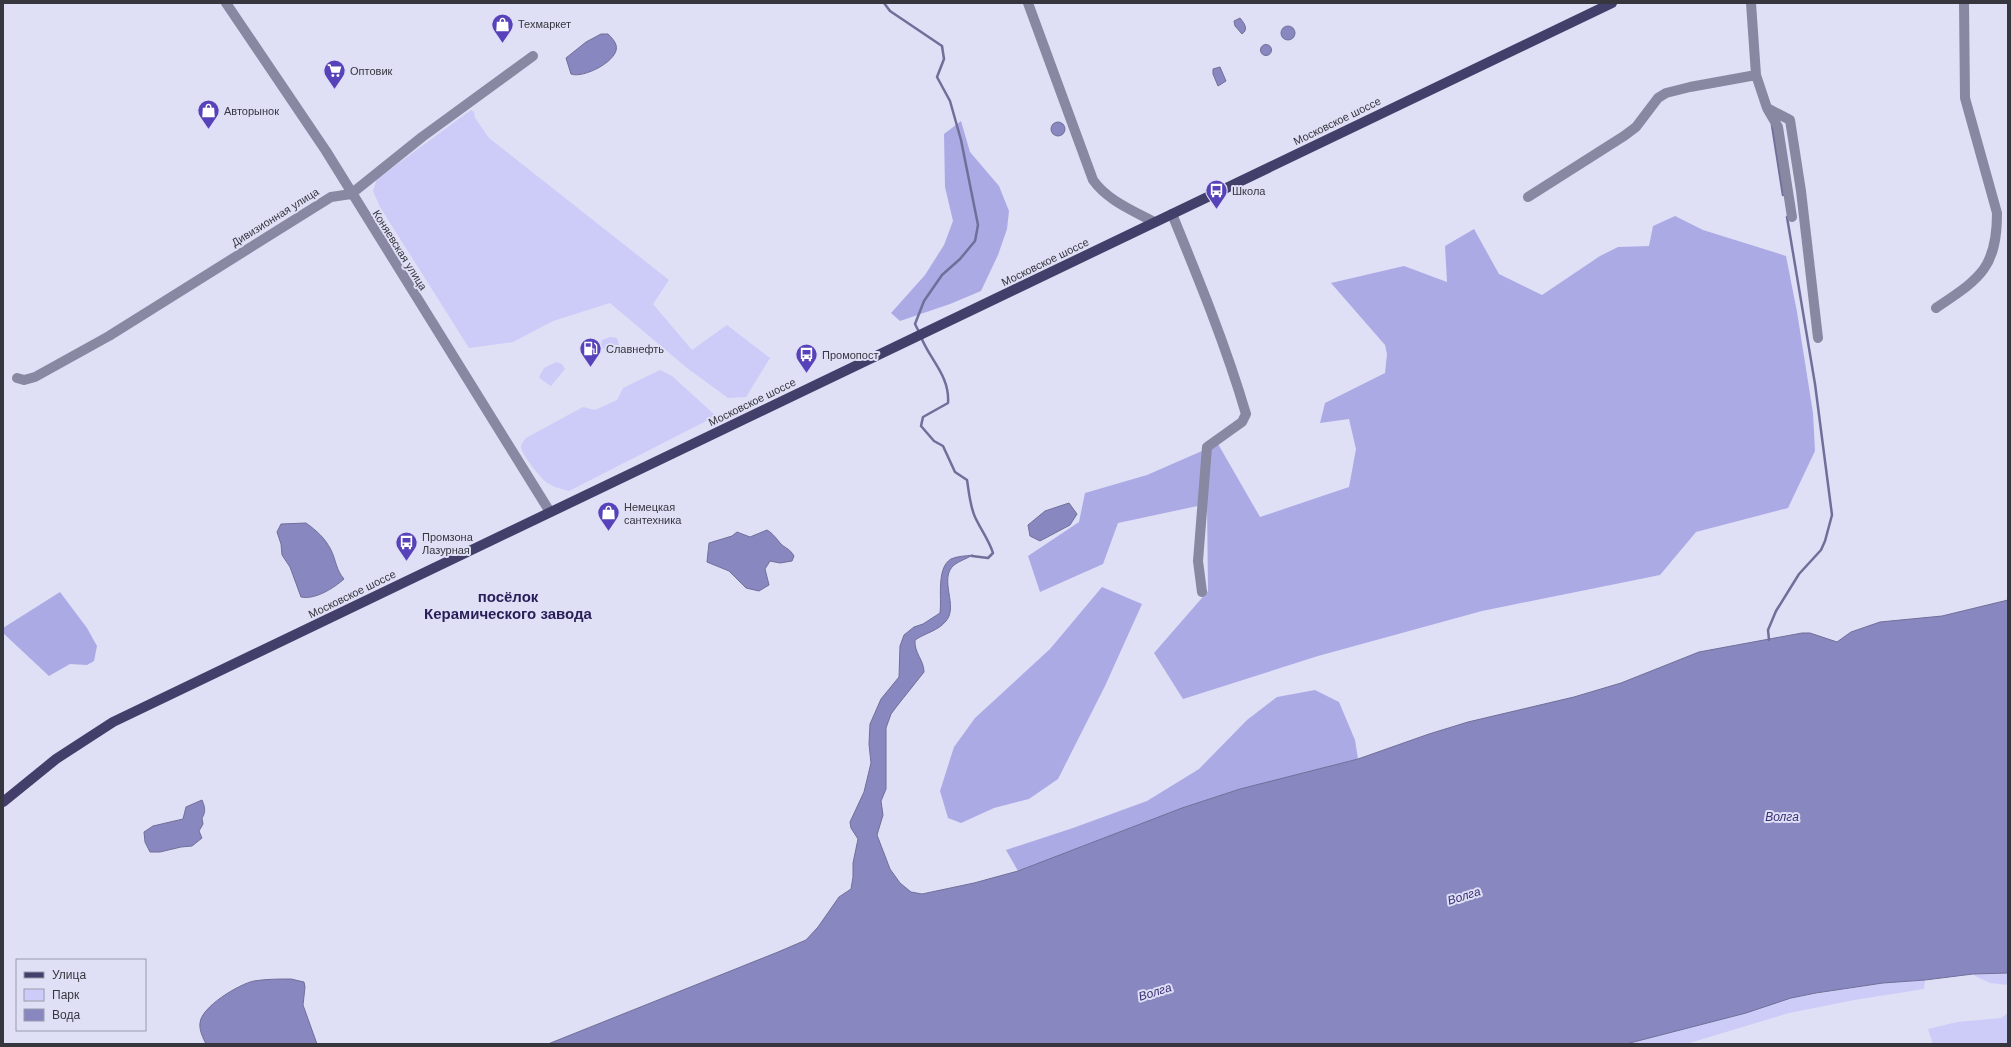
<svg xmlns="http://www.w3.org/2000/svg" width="2011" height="1047" font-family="Arial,sans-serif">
<rect width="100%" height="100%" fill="#dfdff6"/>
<path fill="#cdccf8" d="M471,110l3,2 1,6 14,20 180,142 -16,24 39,46 35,-25 43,33 -24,39 -18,1 -41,-30 -77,-65 -57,18 -40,21 -44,6 -89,-141 -7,-16 4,-12z
M610,337l7,1 3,10 -13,4 -6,-7 1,-5z
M556,362l6,2 3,5 -14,17 -9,-6 -3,-3 5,-9z
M660,370l12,6 44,40 -147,75c-8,-2 -16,-4 -23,-9 -6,-5 -26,-29 -25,-36 1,-3 3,-6 5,-8l57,-31 12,3 22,-10 6,-12z
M2008,973v12l-18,-2 -15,-7 -2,-2z
M1925,980l-1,9 -70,11 -65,13 -103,31h-60l120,-31 45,-15 92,-15z
M2008,1013v31h-75l-5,-15 29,-7 44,-4z"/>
<path fill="#acaae5" d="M961,121l9,31 29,34 10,25 -2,18 -9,26 -17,36 -31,13 -50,17 -9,-8 34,-38 19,-30 9,-24 -8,-34 -1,-53z
M1675,216l28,14 83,26 11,56 16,101 2,38 -27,57 -92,24 -36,43 -178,36 -164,45 -135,43 -29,-46 54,-62 -1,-87 -89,19 -15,41 -63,28 -12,-36 51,-34 6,-29 62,-18 71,-31 42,73 89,-30 7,-38 -7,-30 -29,4 5,-20 60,-30 2,-19 -2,-9 -54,-62 73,-17 43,16 -2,-36 29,-17 25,45 43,21 58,-39 18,-9 31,-1 4,-20z
M1102,587l40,17 -37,82 -47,93 -29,20 -35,9 -33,15 -13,-5 -8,-27 14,-44 21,-29 75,-69z
M60,592l27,36 10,18 -3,15 -7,4 -17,-1 -21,12 -46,-43v-5z
M1315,690l24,12 16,38 3,19 -118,30 -58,19 -164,63 -12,-21 67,-22 74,-27 52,-32 48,-49 30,-23z"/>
<path fill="#8987c0" stroke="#706f99" d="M1240,18c4,5 9,11 2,16l-7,-8 -1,-5z
M1281 33a7 7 0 1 1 14 0a7 7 0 1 1-14 0Z
M601,34h7c3,3 7,7 8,11 5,15 -33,34 -45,29l-5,-16 20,-16z
M1260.5 50a5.5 5.5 0 1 1 11 0a5.5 5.5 0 1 1-11 0Z
M1220,67l6,14 -8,5 -5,-12v-5z
M1051 129a7 7 0 1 1 14 0a7 7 0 1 1-14 0Z
M1069,503l8,11 -7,11 -30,16 -10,-5 -2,-11 17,-14z
M306,523c11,8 19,15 25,27 5,10 5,20 13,29 -10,9 -29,21 -43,18l-11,-30 -8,-12 -1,-11 -4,-12 4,-8z
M767,530c7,4 10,10 15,15 5,4 8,4 12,11l-2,5 -12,2 -10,-2 -5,8 4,16 -10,6 -13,-3 -17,-17 -22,-9 2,-19 23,-7 5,-4 13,5z
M973,555c-5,3 -14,6 -19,10 -16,14 5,41 -8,56 -8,10 -21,12 -31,19 -1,13 9,20 9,32l-27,34 -6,8 -5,14v61l-5,12 2,14 -6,20 13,34 10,14 11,9 11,2 52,-11 44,-12 164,-63 58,-19 118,-30 71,-25 39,-12 106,-25 47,-14 78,-31 103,-19h8l27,9 14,-10 29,-10 62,-6 66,-16v373l-35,1 -48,6 -42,3 -67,10 -25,5 -45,15 -120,31h-1078l230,-92 28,-12 12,-13 21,-30 12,-8 2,-12v-14l5,-24 -7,-11 -1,-6 14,-30 7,-29 -2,-19 1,-20 11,-25 18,-22 1,-31 4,-11 10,-8 9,-3 17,-11c2,-15 -4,-45 11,-54 6,-3 16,-3 22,-4z
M202,800c3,7 4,12 0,18l1,6 -4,7 3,7 -10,8 -11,1 -21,5h-10l-5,-10 -1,-10 9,-6 30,-7 3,-12z
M291,979l13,3 1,5 -2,18 14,39h-111c-3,-6 -7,-14 -6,-21 1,-16 39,-39 54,-42 12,-2 25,-2 37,-2z"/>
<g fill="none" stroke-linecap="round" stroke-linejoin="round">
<path stroke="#706f99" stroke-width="2.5" d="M884,3l6,8 52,35 2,13 -7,18 13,24 11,39 17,85 -3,16 -15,18 -18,16 -18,26 -9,23 4,8
M1772,125l11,70
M921,337c9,23 29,39 27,66l-25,14 -2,9 13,15 9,5 12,26 12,8c2,12 3,26 8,37 6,13 14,23 18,36l-5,5 -16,-2
M1769,640l-1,-10 8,-19 23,-37 22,-24 4,-9 7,-26 -17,-131 -28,-167"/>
<path stroke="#8888a2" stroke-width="10" d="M226,3l100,148 224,361
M1028,3l65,177c14,20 39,30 61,42
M1751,3l5,72 11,33 23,12 11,71 17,147
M1767,108l11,19 14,90
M1528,197l96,-61 12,-9 22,-29 8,-5 24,-6 66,-12
M1172,214c27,66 54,132 74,200l-4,8 -35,25 -9,114 4,31
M1936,308c43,-29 61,-39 61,-95l-32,-115 -1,-95
M17,378l7,2 11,-3 74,-41 222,-139 20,-3 71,-57 111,-81"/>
<path stroke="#423f6a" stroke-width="10" d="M3,802l53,-43 57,-37 1499,-719"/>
</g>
<defs>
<symbol id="shop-pin" viewBox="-11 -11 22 30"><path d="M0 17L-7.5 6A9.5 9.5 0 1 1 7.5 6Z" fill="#5842ba" stroke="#dfdff6"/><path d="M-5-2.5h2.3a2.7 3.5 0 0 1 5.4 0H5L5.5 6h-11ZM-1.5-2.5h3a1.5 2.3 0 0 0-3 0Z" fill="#fff"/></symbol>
<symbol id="supermarket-pin" viewBox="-11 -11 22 30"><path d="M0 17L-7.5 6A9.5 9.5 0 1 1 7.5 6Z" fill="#5842ba" stroke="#dfdff6"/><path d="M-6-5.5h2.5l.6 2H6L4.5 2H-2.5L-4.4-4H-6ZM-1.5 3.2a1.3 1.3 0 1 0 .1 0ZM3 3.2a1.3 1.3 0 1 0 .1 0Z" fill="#fff"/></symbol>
<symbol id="bus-pin" viewBox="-11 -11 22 30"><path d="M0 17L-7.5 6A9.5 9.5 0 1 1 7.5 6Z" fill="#5842ba" stroke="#dfdff6"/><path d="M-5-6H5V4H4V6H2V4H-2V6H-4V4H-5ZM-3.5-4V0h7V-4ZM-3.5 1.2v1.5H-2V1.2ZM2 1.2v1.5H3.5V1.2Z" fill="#fff"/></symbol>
<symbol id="fuel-pin" viewBox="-11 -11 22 30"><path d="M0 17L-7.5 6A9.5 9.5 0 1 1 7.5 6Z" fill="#5842ba" stroke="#dfdff6"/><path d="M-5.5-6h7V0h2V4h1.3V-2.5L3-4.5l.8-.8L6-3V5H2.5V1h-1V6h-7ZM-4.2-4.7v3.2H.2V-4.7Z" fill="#fff"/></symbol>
</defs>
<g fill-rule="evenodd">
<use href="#shop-pin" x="490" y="12" width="25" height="34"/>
<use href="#supermarket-pin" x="322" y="58" width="25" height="34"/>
<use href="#shop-pin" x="196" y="98" width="25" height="34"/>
<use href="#bus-pin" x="1204" y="178" width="25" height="34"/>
<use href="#fuel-pin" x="578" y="336" width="25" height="34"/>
<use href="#bus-pin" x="794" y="342" width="25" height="34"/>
<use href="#shop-pin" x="596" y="500" width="25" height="34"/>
<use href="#bus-pin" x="394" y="530" width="25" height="34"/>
</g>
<g text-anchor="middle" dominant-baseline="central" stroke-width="4" stroke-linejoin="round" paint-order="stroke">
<g font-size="11" fill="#36363f" stroke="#dfdff6" text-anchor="start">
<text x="518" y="24">Техмаркет</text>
<text x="350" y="71">Оптовик</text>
<text x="224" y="111">Авторынок</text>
<text x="1232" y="191">Школа</text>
<text x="606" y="349">Славнефть</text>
<text x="822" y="355">Промопост</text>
<text x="624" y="507">Немецкая<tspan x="624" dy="13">сантехника</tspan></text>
<text x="422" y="537">Промзона<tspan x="422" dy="13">Лазурная</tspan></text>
</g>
<g font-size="11" fill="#36363f" stroke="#dfdff6">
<text transform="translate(1337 121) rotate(-26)">Московское шоссе</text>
<text transform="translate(275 217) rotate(-32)">Дивизионная улица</text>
<text transform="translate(400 250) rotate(58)">Коняевская улица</text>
<text transform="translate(1045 262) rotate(-26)">Московское шоссе</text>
<text transform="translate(752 402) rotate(-26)">Московское шоссе</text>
<text transform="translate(352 594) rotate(-26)">Московское шоссе</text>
</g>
<g font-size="12" font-style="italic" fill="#382e73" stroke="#dfdff6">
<text x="1782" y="817">Волга</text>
<text transform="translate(1464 896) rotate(-17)">Волга</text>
<text transform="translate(1155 992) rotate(-17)">Волга</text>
</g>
<g font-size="15" font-weight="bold" fill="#281f59" stroke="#dfdff6">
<text x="508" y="596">посёлок<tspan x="508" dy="17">Керамического завода</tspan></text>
</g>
</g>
<rect width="2011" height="1047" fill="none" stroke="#36363f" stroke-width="8"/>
<rect x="16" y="959" width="130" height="72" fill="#dfdff6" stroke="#9b9bad"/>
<rect x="24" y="972" width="20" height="6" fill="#423f6a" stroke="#9b9bad"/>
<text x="52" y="979" font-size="12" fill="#36363f">Улица</text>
<rect x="24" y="989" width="20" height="12" fill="#cdccf8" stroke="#9b9bad"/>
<text x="52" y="999" font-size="12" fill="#36363f">Парк</text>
<rect x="24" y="1009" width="20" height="12" fill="#8987c0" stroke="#9b9bad"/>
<text x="52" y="1019" font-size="12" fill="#36363f">Вода</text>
</svg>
